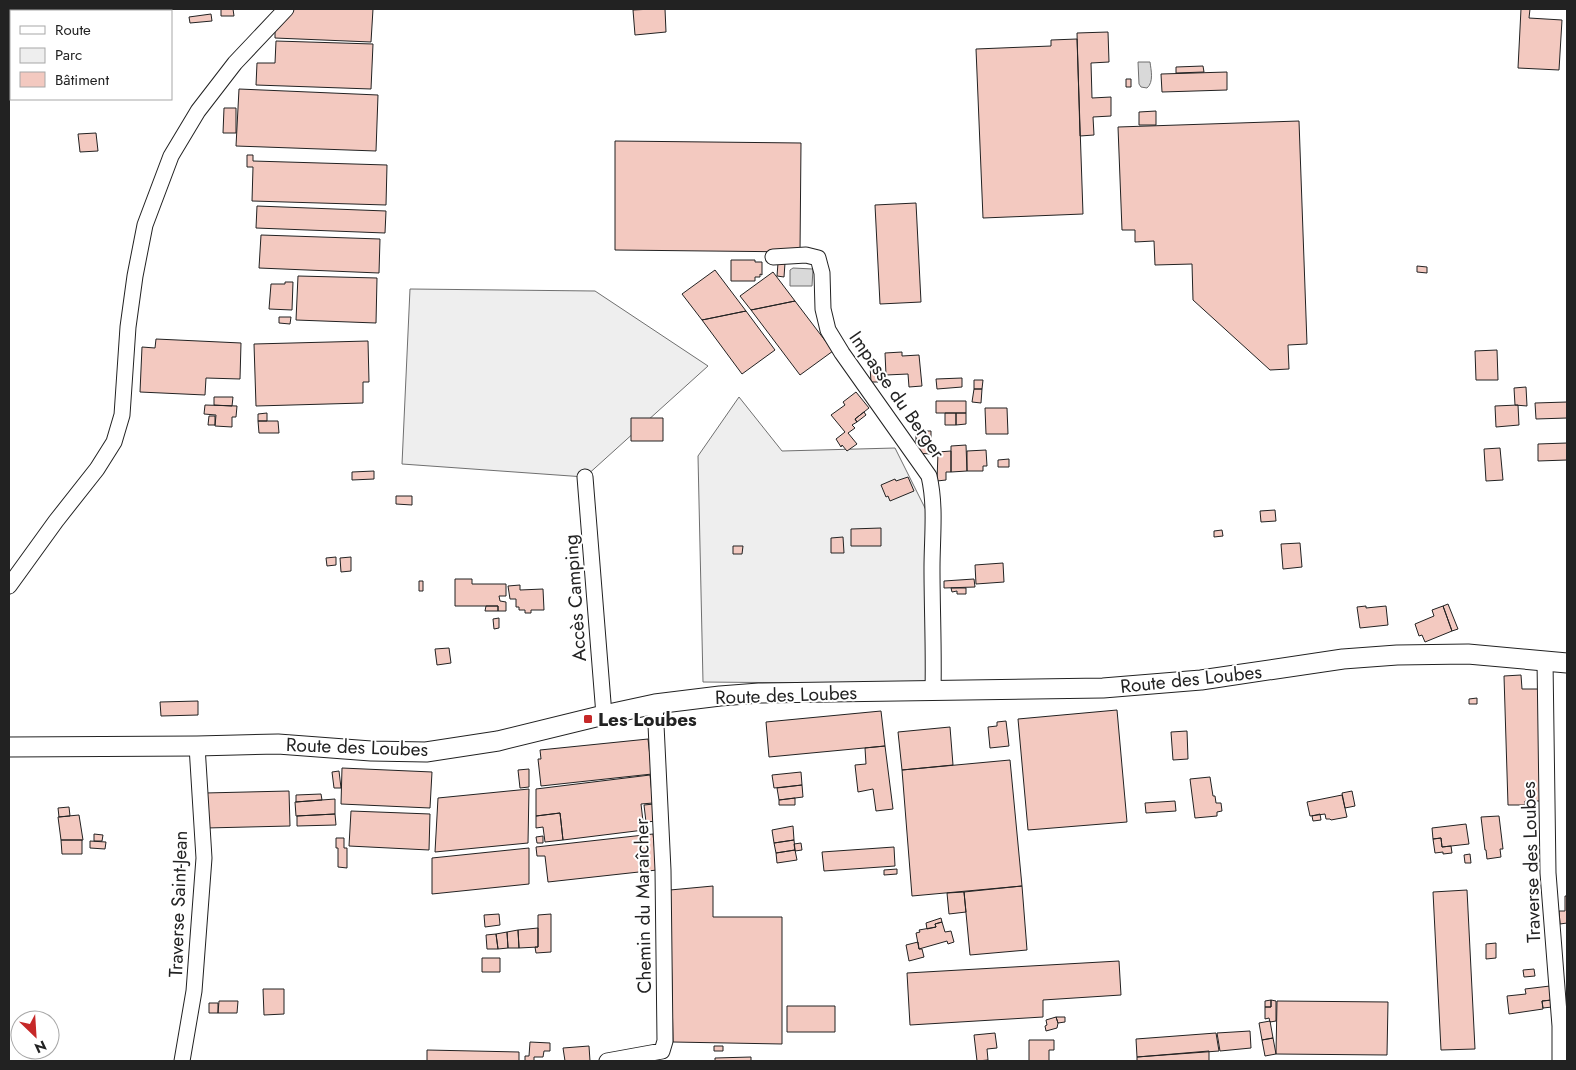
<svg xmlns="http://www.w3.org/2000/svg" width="1576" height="1070" font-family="Jost,sans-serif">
<rect width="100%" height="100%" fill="#fff"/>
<path fill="#eee" stroke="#6f6f6f" d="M410,289l185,2 113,75 -123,111 -183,-13z
M739,397l43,54 113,-3 31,62 2,174 -225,-2 -5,-226z"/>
<path fill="#d9d9d9" stroke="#6f6f6f" d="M1138,62h12c1,8 4,20 -3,26l-6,-1 -2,-3z
M793,268l20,1 -1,17h-22v-16z"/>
<path fill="#f3c9c0" stroke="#222" d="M221,9h12l1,7h-13z
M293,9h80l-2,33 -96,-4v-9z
M653,9h12l1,23 -31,3 -2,-25z
M1521,9h9l-1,9 33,2 -3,50 -41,-2z
M211,14l1,7 -22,2 -1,-6z
M1108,32l1,30 -18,1 1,35 19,-1v19l-18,1 1,18 -14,1 -3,-103z
M1077,39l6,175 -100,4 -7,-169 75,-3v-6z
M276,41l97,3 -2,45 -115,-4 1,-22h18z
M1203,66l1,6 -28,1v-6z
M1227,72v18l-65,2 -1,-18z
M1126,79h5v8h-5z
M239,89l139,6 -2,56 -140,-5z
M224,108h12v25h-13z
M1156,111v14h-17v-13z
M1299,121l8,223 -19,1 1,24 -19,1 -77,-70 -1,-36 -37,1 -1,-24 -19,1v-12h-13l-4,-103z
M96,133l2,18 -18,1 -2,-18z
M615,141l186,2 -1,109 -185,-2z
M247,155h6v6l134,4 -1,40 -134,-4 1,-34h-6z
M916,203l5,99 -41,2 -5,-99z
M257,206l129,5 -1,22 -129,-5z
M261,235l119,4 -1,34 -120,-5z
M731,260h24v2h7v13l-2,-1v3h-5v4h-24z
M778,263h7l-1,14 -7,-1z
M1417,266l10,1v6l-10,-1z
M715,270l31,41 -44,9 -20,-26z
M773,272l22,29 -44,9 -11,-14z
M298,276l79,2 -1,45 -80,-3z
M285,282h8l-1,28 -23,-1 2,-25h14z
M795,301l38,50 -33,24 -49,-65z
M746,311l29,39 -33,24 -40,-54z
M279,317h12l-1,7 -11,-1z
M156,339l85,4 -1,36 -34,-1 -1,17 -65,-3 2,-45 13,1z
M368,341l1,41h-6v21l-107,3 -2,-62z
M1497,350l1,30h-22l-1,-29z
M902,352v4l17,-1 3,31 -13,1 -1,-13 -22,1 -1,-22z
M870,366h8v16h-7z
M962,378v9l-25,2 -1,-10z
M974,380h9l-1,9h-8z
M1526,387l1,19 -12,-1 -1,-17z
M974,389h8l-1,14 -9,-1z
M856,392l13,16 -14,11 2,3 -5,3 3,3 -7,5 9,11 -10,7 -5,-6 -1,2 -5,-8 9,-7 -14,-17 14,-10 -2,-3z
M214,397h19l-1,9 -18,-1z
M936,401h30v12h-30z
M1567,402v16l-31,1 -1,-16z
M205,405l32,1 -1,11h-4v10l-17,-1 1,-11 -12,-1z
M1518,405l1,20 -23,2 -1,-21z
M985,408h22l1,26h-22z
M864,412l2,3 -9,7 -2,-3z
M267,413v8h-9v-7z
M945,413h11v12h-11z
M956,413h10v11l-10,1z
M209,416h6v9h-7z
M631,418h32v23h-32z
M258,421h20l1,12h-20z
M916,431h15v7l-15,1z
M931,438v16l-16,-1 1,-14z
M1567,443v17l-29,1v-17z
M966,445l1,26 -16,1v-26z
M1500,448l3,32 -17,1 -2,-32z
M986,450l1,16h-4v5h-16v-20z
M951,451v21h-5v8l-9,1 1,-29z
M1009,459v8h-11v-7z
M374,471v8l-22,1v-8z
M908,477l6,14 -24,10 -2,-5 -2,1 -5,-12 14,-6 1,2z
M396,496h16v9l-16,-1z
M1275,510l1,11 -15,1 -1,-11z
M881,528v18h-30v-17z
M1222,530l1,6 -9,1v-6z
M843,537l1,16h-13v-15z
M1300,543l2,24 -19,2 -2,-25z
M733,546h10l-1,8h-9z
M336,557v8l-9,1 -1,-8z
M351,557v14l-10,1 -1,-14z
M1003,563l1,19 -28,2 -1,-19z
M455,579h17v5h34v12h-7l1,5 6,1v9h-8v-5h-43z
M974,579l1,8 -31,1v-7z
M419,581h4v10h-4z
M520,585v5l23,-1 1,21h-13v3h-6v-3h-6v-3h-3v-8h-6l-2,-13z
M951,588h15v6h-9v-3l-5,1z
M1448,604l10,25 -6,2 -9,-25z
M486,606h12v5h-13z
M1366,606v2l20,-2 2,19 -28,3 -3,-21z
M1443,606l9,25 -27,11 -3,-7 -3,1 -4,-12 19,-8 -2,-6z
M499,618v10l-5,1 -1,-10z
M449,648l2,15 -14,2 -2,-16z
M1521,675l1,14h18l3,112h-18v4h-17l-4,-129z
M1477,698v6h-8v-5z
M198,701v14l-37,1 -1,-14z
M1117,710l10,112 -99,8 -10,-111z
M881,711l4,35 -116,11 -3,-35z
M1006,721l3,25 -19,2 -2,-21 9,-1v-4z
M950,727l3,38 -51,5 -4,-38z
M1187,731l1,28 -15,1 -2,-28z
M648,739l4,35 -111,12 -3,-27h3l-1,-9z
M885,746l8,63 -17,2 -3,-22 -15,3 -3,-27 11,-1 -1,-16z
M1010,760l12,126 -110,10 -10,-126z
M342,768l90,4 -2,36 -89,-4z
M529,769v18l-9,1 -2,-18z
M339,771l2,17h-7l-2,-16z
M801,772l1,13 -28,3 -2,-13z
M650,775l3,28 -12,1 3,26 -81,10 -3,-27 -24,3v-27z
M1210,777l3,19h2l1,7h5l1,8 -5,1v4l-22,2 -5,-39z
M802,785l1,12 -24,3 -2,-12z
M529,789l-1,54 -93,9 3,-54z
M289,791l1,35 -84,2 -1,-35z
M1352,791l3,15 -10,2 -3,-15z
M321,794l1,6 -26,2v-7z
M1342,795l5,22 -16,3 -1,-1h-4l-1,-5 -15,2 -3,-14z
M795,798v7h-16v-5z
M335,799v15l-39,2 -1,-14z
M1175,801l1,10 -30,2 -1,-10z
M654,804l3,17 -11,1 -2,-17z
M69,807l1,9 -11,1 -1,-9z
M351,811l79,3 -1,36 -80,-4z
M560,813l3,27 -18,2 -2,-15 -7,1v-12z
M335,814l1,11 -39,1v-10z
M1320,814l1,6 -8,1 -1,-5z
M79,815l4,25h-22l-3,-23z
M1499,816l4,33h-3l1,8 -14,2 -1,-9h-1l-4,-33z
M1466,824l3,20 -27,3 -1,-9 -8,1 -1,-11z
M793,826l1,14 -20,3 -2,-13z
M94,834l9,1 -1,6h-8z
M653,834l4,36 -109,12 -3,-26h-8l-1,-9z
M543,836v7h-6l-1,-6z
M336,838h8v10h3v20l-9,-1v-19h-2z
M1441,838l1,9 9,-1 1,7 -9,1v-2l-8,1 -2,-14z
M61,840h21v14h-20z
M794,840l1,10 -19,3 -2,-10z
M90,841l16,1 -1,7 -15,-1z
M801,843l1,7 -7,1 -1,-7z
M894,847l1,19 -71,5 -2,-19z
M529,848v36l-97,10v-36z
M795,850l2,10 -20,3 -1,-10z
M1470,854l1,9h-6l-1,-8z
M897,869v5l-13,1v-5z
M713,886v31h69v127l-109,-2 -3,-152z
M1022,886l5,64 -57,5 -6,-63z
M1467,890l8,159 -34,1 -8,-158z
M964,892l2,20 -17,2 -2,-21z
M1565,896h2v27l-7,1 -1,-13h6z
M499,914l1,11 -15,2 -1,-12z
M551,914v38l-15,1 -1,-6h3v-32z
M941,918l1,4 -7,2 1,3 -9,2 -1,-6z
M942,922l3,10 6,-1 3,11 -6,2 -1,-3 -28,8 -3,-16 4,-1 -1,-2 17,-3 -1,-3z
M538,928v19l-19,1 -1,-18z
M518,930l1,18h-11l-1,-16z
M507,932l1,16 -10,1 -2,-15z
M496,934l2,15h-11l-1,-14z
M918,942l1,7h3l2,8 -15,4 -3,-16z
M1496,943v15l-10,1v-15z
M482,958h18v14h-18z
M1119,961l2,34 -78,5v17l-133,8 -3,-52z
M1534,969l1,7 -11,1 -1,-7z
M1550,986l2,14 -10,1 1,8 -34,5 -2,-18 19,-2 -1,-5z
M263,989h21v25l-20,1z
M1271,1000v7h-6v-6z
M1271,1000l5,1v20l-6,1 -1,-4 -4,1v-12h6z
M1552,1000v7l-9,1 -1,-7z
M219,1001h19l-1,12h-19z
M1277,1001l111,1 -1,53 -111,-1z
M209,1003h9v10h-9z
M787,1006h48v26h-48z
M1056,1017h9v5l-7,1z
M1056,1017l2,6 -1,5 -11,3 -1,-5 2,-1 -1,-5z
M1270,1021l3,17 -11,2 -3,-17z
M1250,1031l1,17 -31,3 -3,-18z
M995,1033l2,15 -10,1 1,11 -11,1 -3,-26z
M1216,1033l3,18 -82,6 -1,-18z
M1273,1038l3,16 -11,2 -3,-16z
M1029,1040h25v10h-5v11h-20z
M530,1042l20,1v8h-6l-1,6h-9v4h-9v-5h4z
M589,1046l1,15h-25l-2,-13z
M714,1046h9v5h-9z
M427,1050l92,2v9h-92z
M1209,1051v10h-72v-4z
M751,1057v4h-36v-3z"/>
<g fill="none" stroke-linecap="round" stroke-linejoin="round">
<defs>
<path id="minor" d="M773,257l33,-2 12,3 4,15 1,36 5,21 14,23 87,123c7,30 3,61 3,92 0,41 2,82 1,123
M585,477l19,238
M9,586l47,-65 41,-52 17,-27 8,-27 6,-88 7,-51 10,-51 26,-69 27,-45 37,-48 51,-54
M1545,661l3,212 12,153v35
M182,1061l12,-70 10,-133 -7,-112
M607,1061l55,-10 3,-10 -2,-171 -8,-166"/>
<path id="major" d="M9,747l188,-1 81,-2 93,7 55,1 72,-11 106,-26 51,-11 65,-8 39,-3 344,-5 98,-8 142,-21 54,-4 71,-1 99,9"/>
</defs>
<use href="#minor" stroke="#222" stroke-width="17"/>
<use href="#major" stroke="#222" stroke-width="21"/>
<use href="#minor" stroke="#fff" stroke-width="15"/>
<use href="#major" stroke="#fff" stroke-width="19"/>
</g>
<rect fill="#c62828" stroke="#fff" stroke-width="2" x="583" y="714" width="10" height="10" rx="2.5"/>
<g text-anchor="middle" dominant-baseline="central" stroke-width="4" stroke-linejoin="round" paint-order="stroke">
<g font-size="19" fill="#222" stroke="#fff">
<text transform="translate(897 395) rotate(55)">Impasse du Berger</text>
<text transform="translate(575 598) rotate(-94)">Accès Camping</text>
<text transform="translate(1191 679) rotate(-6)">Route des Loubes</text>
<text transform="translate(786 695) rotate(-2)">Route des Loubes</text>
<text transform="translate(357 747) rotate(2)">Route des Loubes</text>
<text transform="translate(1531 862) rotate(-92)">Traverse des Loubes</text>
<text transform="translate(178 904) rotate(-88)">Traverse Saint-Jean</text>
<text transform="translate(643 906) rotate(-91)">Chemin du Maraîcher</text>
</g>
<g font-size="19" font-weight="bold" fill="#222" stroke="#fff" text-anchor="start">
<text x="598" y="719">Les Loubes</text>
</g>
</g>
<rect width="1576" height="1070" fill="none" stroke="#222222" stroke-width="20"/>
<rect x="10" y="10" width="162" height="90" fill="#ffffff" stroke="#a7a7a7"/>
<rect x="20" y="26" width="25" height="8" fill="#ffffff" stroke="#a7a7a7"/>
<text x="55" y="35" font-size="15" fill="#222222">Route</text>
<rect x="20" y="48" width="25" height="15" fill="#eeeeee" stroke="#a7a7a7"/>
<text x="55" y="60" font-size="15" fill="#222222">Parc</text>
<rect x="20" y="72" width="25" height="15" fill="#f3c9c0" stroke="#a7a7a7"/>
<text x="55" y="85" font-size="15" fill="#222222">Bâtiment</text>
<g transform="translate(35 1035) rotate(155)"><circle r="24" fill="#ffffff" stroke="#a7a7a7"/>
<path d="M0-4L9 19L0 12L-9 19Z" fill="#c62828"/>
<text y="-8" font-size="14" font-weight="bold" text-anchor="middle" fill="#222222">N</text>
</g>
</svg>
